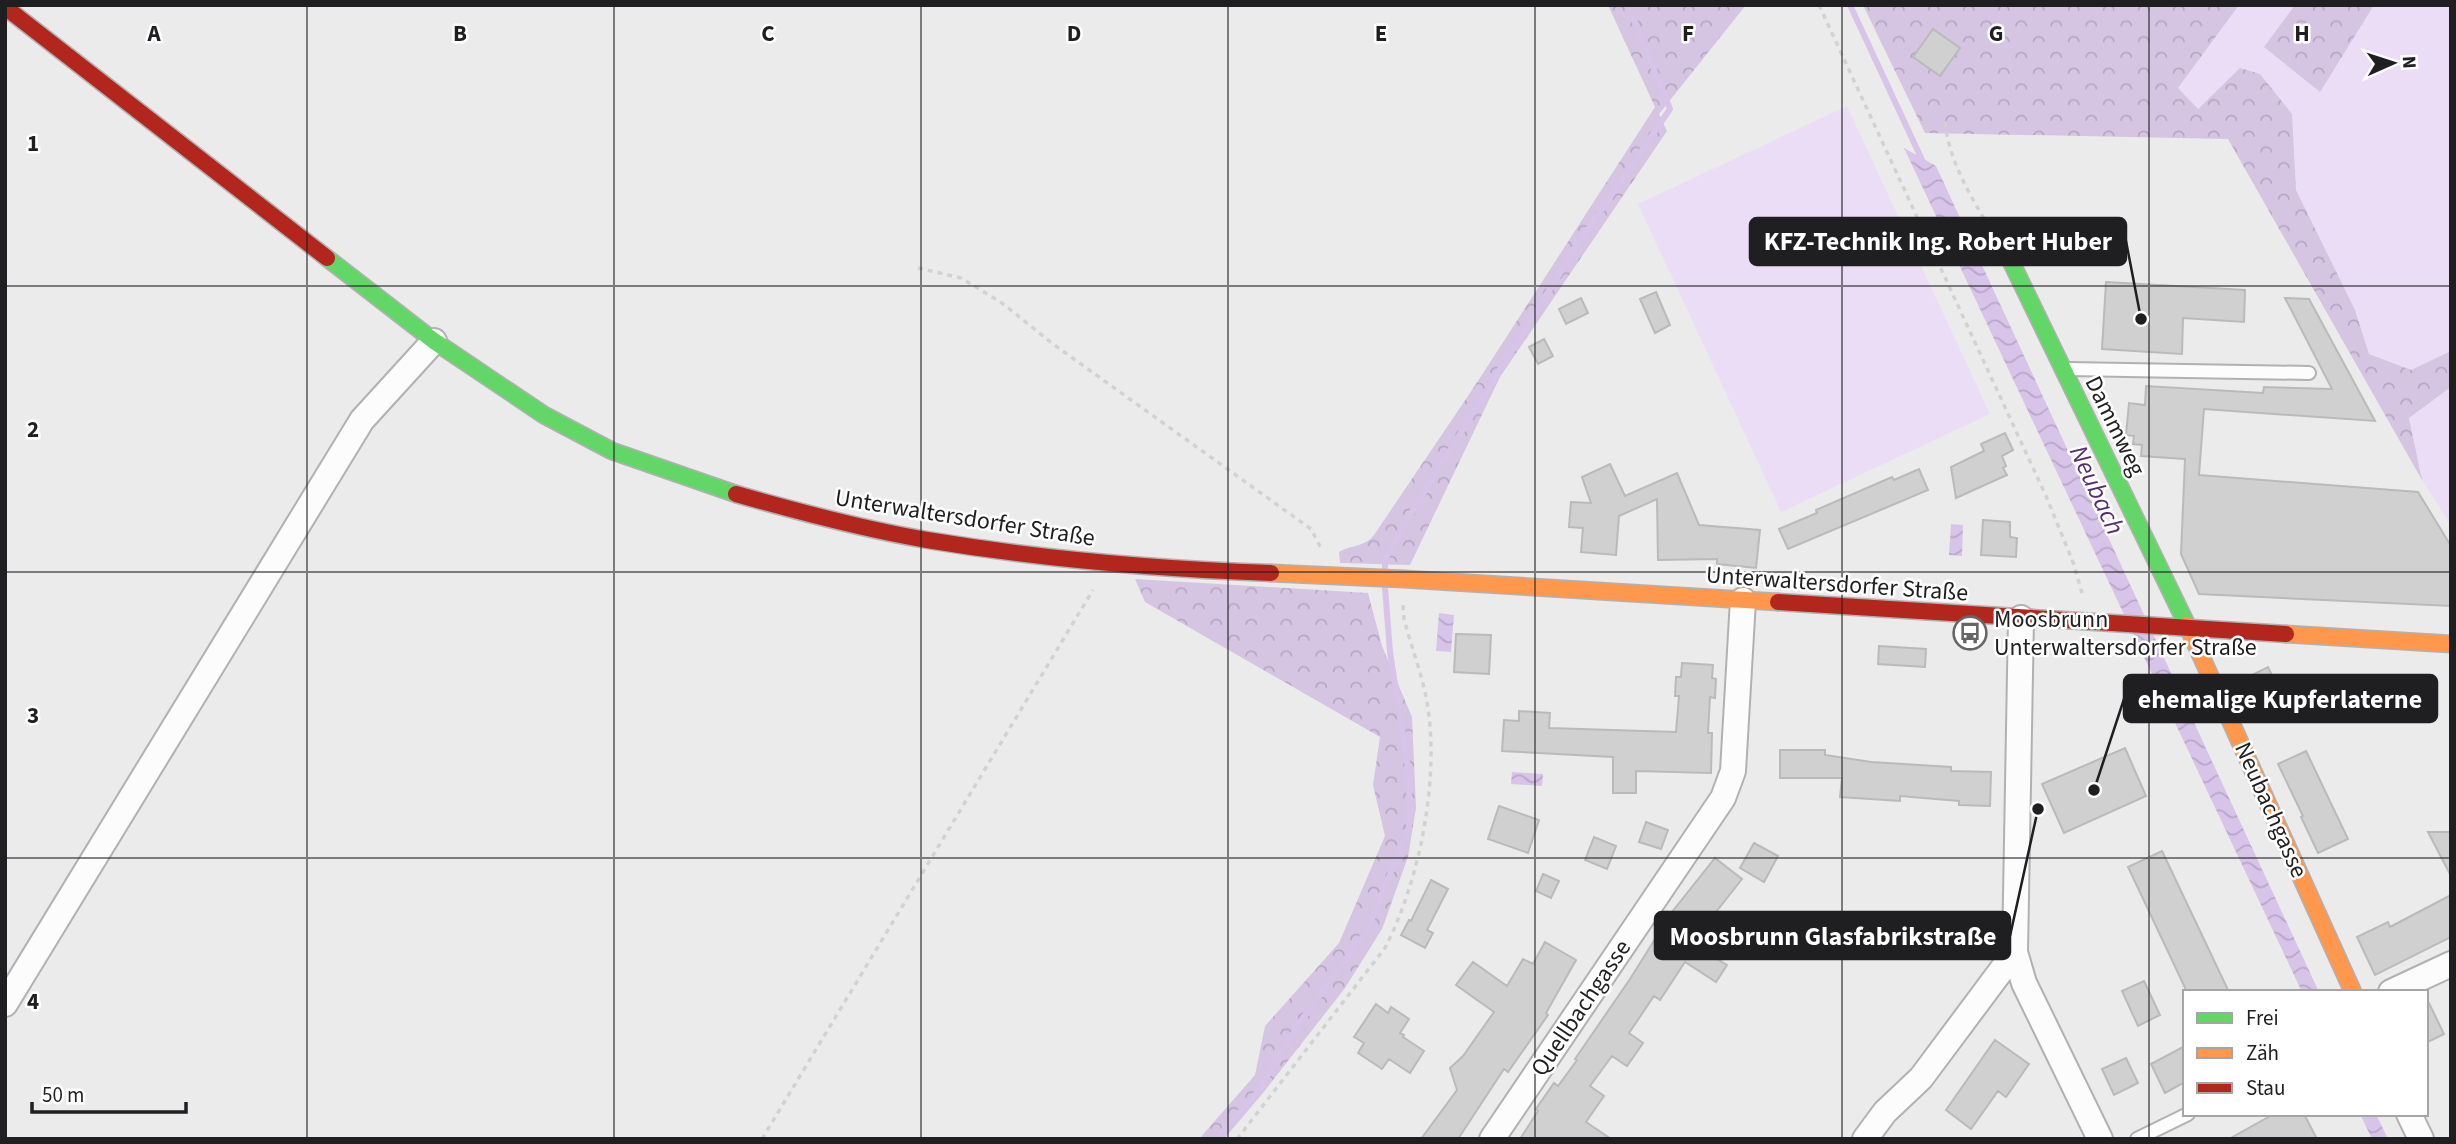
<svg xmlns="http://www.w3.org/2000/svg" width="2456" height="1144" font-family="'Source Sans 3',sans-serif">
<defs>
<pattern id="forest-crowns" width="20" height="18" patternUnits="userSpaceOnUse" patternTransform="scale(1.75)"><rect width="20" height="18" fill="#d5c4e2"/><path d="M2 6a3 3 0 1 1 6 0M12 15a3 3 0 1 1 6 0" fill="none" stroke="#b6a8c2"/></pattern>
<pattern id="water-waves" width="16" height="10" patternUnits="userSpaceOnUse" patternTransform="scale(1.75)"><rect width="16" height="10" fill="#d8c3e9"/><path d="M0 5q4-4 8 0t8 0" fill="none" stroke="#b9a7c8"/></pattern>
</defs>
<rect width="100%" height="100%" fill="#ecebec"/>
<path fill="#ebddf6" d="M2239,5h56l-30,42 54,44 55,-86h77v346l-40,19 -42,-16 -14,-44 -59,-120 -4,-76 -52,-45 -43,40 -19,-21z
M1847,106l143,308 -209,98 -143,-308z
M2451,387v138l-29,-45 -13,-62z"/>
<path fill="url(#forest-crowns)" d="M1608,5h138l-87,109 8,17 -167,246 -90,188 -70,-2 -1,-11c12,-7 26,-5 35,-17l102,-151 179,-277z
M1863,5h376l-61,83 20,21 42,-41 20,6 32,40 4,76 59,120 14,44 42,16 40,-19v36l-42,31 13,62 -194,-341 -303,-6z
M2295,5h79l-54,87 -56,-45z
M1135,579l233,14 14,53 30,71 4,91 -8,49 -26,72 -37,59 -82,105 -39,46h-25l56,-64 10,-49 74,-83 46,-107 -12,-51 7,-48 -235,-135z"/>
<path fill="url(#water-waves)" d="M1904,148l32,18 383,826h-17z
M1951,524l12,1 -1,31 -13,-1z
M1439,613l15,2 -3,37 -15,-1z
M1512,772l31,2 -1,12 -31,-2z
M2360,1114h16l12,25h-16z"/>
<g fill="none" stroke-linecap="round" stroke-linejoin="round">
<path stroke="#d8c3e9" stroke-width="6" d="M1850,5l73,157
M1385,567v-8l31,-54 160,-258 94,-138 -42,-104
M1216,1139l40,-45 45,-73 67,-92 41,-102v-52l-19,-123 -5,-64"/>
</g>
<path fill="#d0d0d0" stroke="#bababa" stroke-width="2" d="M1933,29l27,19 -20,28 -27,-19z
M2106,282l139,8 -1,32 -61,-4 -1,36 -80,-5z
M1656,292l14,33 -15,8 -15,-34z
M1581,298l7,15 -22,11 -7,-15z
M2285,298l24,1 66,122 -171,-12 -5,66 219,17 33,54v60l-252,-12 -18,-40 4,-95 -44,-3 1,-11 -9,-1 1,-8 -8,-1 3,-32 16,2 1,-19 117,7 1,-6 68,2z
M1544,339l9,17 -15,8 -9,-17z
M2005,433l8,17 -11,6 4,10 -3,2 4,7 -51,23 -5,-31 33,-16 -3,-7z
M1610,464l15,32 52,-23 22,52 61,5 -4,38 -39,-4v-5l-59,1 -1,-61 -38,17 -3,39 -35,-3 2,-24 -14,-1 2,-25 20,1 -9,-26z
M1919,469l9,21 -140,59 -9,-20 38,-16 -1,-3 76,-33 2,3z
M1983,520l27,2v15l7,1 -1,19 -35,-2z
M1456,634l35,1 -2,39 -35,-2z
M1879,646l47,3 -1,18 -47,-3z
M1682,663l31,2 -1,13 4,1 -1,19 -5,-1 -2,36h4l-1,40 -75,-2v22h-23v-36l-111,-6 2,-31 15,1v-10l31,2 -1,15 127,4 3,-36h-4l1,-19h5z
M2268,667l16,34 -31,15 -17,-33z
M2125,748l21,48 -82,37 -22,-49z
M1780,750h45v5l46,7 80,5v4l40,1 -1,34 -31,-1v-4l-59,-5v5l-60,-4 2,-19h-62z
M2306,751l42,88 -30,14 -17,-36 2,-1 -25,-52z
M1499,806l40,14 -11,33 -40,-14z
M1646,822l22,8 -7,19 -22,-7z
M2428,832h23v44z
M1594,837l22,9 -9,23 -22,-9z
M1754,843l24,13 -14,26 -24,-14z
M2162,851l67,141h-42l-59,-125z
M1715,858l27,21 -37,47 13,8 -12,18 21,13 -11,17 -31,-20 -25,38 -6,-4 -25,37 14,10 -16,23 -15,-10 -22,30 14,10 -18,26 25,17h-91l18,-28 -2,-2 18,-26 4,3 19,-26 -2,-1 55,-80 42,-67z
M1543,874l16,7 -8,17 -15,-7z
M1431,880l17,9 -21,41 6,3 -8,15 -24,-13 8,-15 2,1z
M2451,895v42l-76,38 -18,-38 31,-15 2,5z
M1545,942l31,18 -30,53 2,2 -40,57 -4,-3 -46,70h-37l36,-49 -7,-22 13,-12 31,-44 -38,-27 17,-23 34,24 16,-27 10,5z
M2144,981l16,34 -22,11 -16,-35z
M2426,997l18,37 -18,9z
M1376,1004l12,9 3,-6 18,12 -9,14 4,2 -1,2 21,14 -14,22 -21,-14 -7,10 -24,-16 6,-10 -10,-6z
M1995,1040l34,24 -23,33 -8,-6 -27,38 -25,-19z
M2185,1046v36l-20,11 -14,-29z
M2126,1058l12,25 -24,12 -12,-26z
M2274,1114h30l13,25h-88z"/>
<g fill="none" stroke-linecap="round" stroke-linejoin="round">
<defs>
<path id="lane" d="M2068,369l241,4
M2137,1139l51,-25"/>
<path id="street" d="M2021,618l-6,334 9,31 76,156
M2391,992l60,-28
M5,1004l357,-584 72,-79
M2409,1114l12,25
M1492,1139l231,-341 10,-27 10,-171
M1865,1139l20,-27 36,-34 94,-126"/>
<path id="fast" d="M2002,243l185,382
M327,258l107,83 110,74 68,36 124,43"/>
<path id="slow" d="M1271,573l132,6 375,23
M2187,625l166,367
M2286,634l165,10"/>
<path id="jam" d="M5,7l322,251
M736,494c63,18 126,35 191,46 114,19 229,29 344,33
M1778,602l508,32"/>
</defs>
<use href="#lane" stroke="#b2b1b2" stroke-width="16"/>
<use href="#street" stroke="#b2b1b2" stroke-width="28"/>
<use href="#fast" stroke="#b2b1b2" stroke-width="19"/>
<use href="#slow" stroke="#b2b1b2" stroke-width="19"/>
<use href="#jam" stroke="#b2b1b2" stroke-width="19"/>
<path stroke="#d2d2d2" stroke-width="3.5" stroke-dasharray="5 5" stroke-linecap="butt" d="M1819,5l227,491 27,66 9,31
M1945,122c4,37 22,68 41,100
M918,268l43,10 41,25 51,41 258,185 11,21
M762,1139l331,-549
M1237,1139l148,-191c35,-68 55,-170 42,-246 -5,-28 -16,-56 -23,-83l-1,-14"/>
<use href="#lane" stroke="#fcfcfc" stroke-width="12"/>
<use href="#street" stroke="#fcfcfc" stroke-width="24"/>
<use href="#fast" stroke="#63d668" stroke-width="16"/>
<use href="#slow" stroke="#ff974d" stroke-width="16"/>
<use href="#jam" stroke="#b3261e" stroke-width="16"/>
</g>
<path fill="none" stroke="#1f1e20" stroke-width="2" stroke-opacity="0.55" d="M307,5v1134M614,5v1134M921,5v1134M1228,5v1134M1535,5v1134M1842,5v1134M2149,5v1134M5,286h2446M5,572h2446M5,858h2446"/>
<defs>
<symbol id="bus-ring" viewBox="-11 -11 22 22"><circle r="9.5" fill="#fff" stroke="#676667" stroke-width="1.5"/><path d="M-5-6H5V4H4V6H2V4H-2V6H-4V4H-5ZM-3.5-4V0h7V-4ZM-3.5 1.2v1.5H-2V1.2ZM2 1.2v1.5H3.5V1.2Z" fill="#676667"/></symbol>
</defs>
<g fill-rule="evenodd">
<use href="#bus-ring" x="1951" y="614" width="38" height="38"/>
</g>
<g text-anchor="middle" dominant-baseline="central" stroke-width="5" stroke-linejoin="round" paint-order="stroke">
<g font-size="24" fill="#1f1e20" stroke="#fff">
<text transform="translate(2115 426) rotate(64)">Dammweg</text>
<text transform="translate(965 518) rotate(9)">Unterwaltersdorfer Straße</text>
<text transform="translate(1837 584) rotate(4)">Unterwaltersdorfer Straße</text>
<text transform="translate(2271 810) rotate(66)">Neubachgasse</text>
<text transform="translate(1581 1008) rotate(-56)">Quellbachgasse</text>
</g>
<g font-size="24" fill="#1f1e20" stroke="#fff" text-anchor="start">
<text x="1994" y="619">Moosbrunn<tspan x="1994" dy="28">Unterwaltersdorfer Straße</tspan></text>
</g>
<g font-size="26" font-style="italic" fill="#542e6e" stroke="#fff">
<text transform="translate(2097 490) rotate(65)">Neubach</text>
</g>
</g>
<g font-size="23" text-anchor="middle" font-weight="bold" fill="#1f1e20" stroke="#fff" stroke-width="5" stroke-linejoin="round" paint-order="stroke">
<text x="154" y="41">A</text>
<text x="460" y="41">B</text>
<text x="768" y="41">C</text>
<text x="1074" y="41">D</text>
<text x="1381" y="41">E</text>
<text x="1688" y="41">F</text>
<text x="1996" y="41">G</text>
<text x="2302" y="41">H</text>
<text x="33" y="151">1</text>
<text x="33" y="437">2</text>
<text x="33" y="723">3</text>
<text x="33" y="1009">4</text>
</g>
<path fill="none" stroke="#1f1e20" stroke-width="2.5" d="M2141 319L2126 241M2094 790L2124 699M2038 809L2010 936"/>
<g fill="#1f1e20" stroke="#fff" stroke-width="2.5">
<circle cx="2141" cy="319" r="7"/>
<circle cx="2094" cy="790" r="7"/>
<circle cx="2038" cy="809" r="7"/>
</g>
<g fill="#1f1e20" stroke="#1f1e20" stroke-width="2.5">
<rect x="1750" y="218" width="376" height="47" rx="7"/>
<rect x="2124" y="675" width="313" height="47" rx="7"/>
<rect x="1655" y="912" width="355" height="47" rx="7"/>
</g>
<g font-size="26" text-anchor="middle" font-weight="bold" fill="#fff">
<text x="1938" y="250">KFZ-Technik Ing. Robert Huber</text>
<text x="2280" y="708">ehemalige Kupferlaterne</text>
<text x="1833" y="945">Moosbrunn Glasfabrikstraße</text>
</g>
<rect width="2456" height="1144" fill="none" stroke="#1f1e20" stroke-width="14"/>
<rect x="2183" y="990" width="245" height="126" fill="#ffffff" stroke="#a5a5a6" stroke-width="2"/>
<rect x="2197" y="1013" width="35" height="10" fill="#63d668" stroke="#a5a5a6" stroke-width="2"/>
<text x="2246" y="1025" font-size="21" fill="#1f1e20">Frei</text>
<rect x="2197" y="1048" width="35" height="10" fill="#ff974d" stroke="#a5a5a6" stroke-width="2"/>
<text x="2246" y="1060" font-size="21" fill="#1f1e20">Zäh</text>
<rect x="2197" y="1083" width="35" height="10" fill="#b3261e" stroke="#a5a5a6" stroke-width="2"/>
<text x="2246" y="1095" font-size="21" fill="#1f1e20">Stau</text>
<g transform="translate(2393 63) rotate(87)" stroke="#ffffff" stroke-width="5" paint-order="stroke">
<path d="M0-5L12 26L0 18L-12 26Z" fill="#1f1e20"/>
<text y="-10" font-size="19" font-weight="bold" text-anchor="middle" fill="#1f1e20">N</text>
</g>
<path d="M32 1102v10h154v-10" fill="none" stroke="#1f1e20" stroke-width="3.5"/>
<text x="42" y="1102" font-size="21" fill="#1f1e20" stroke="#ffffff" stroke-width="5" paint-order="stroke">50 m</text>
</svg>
